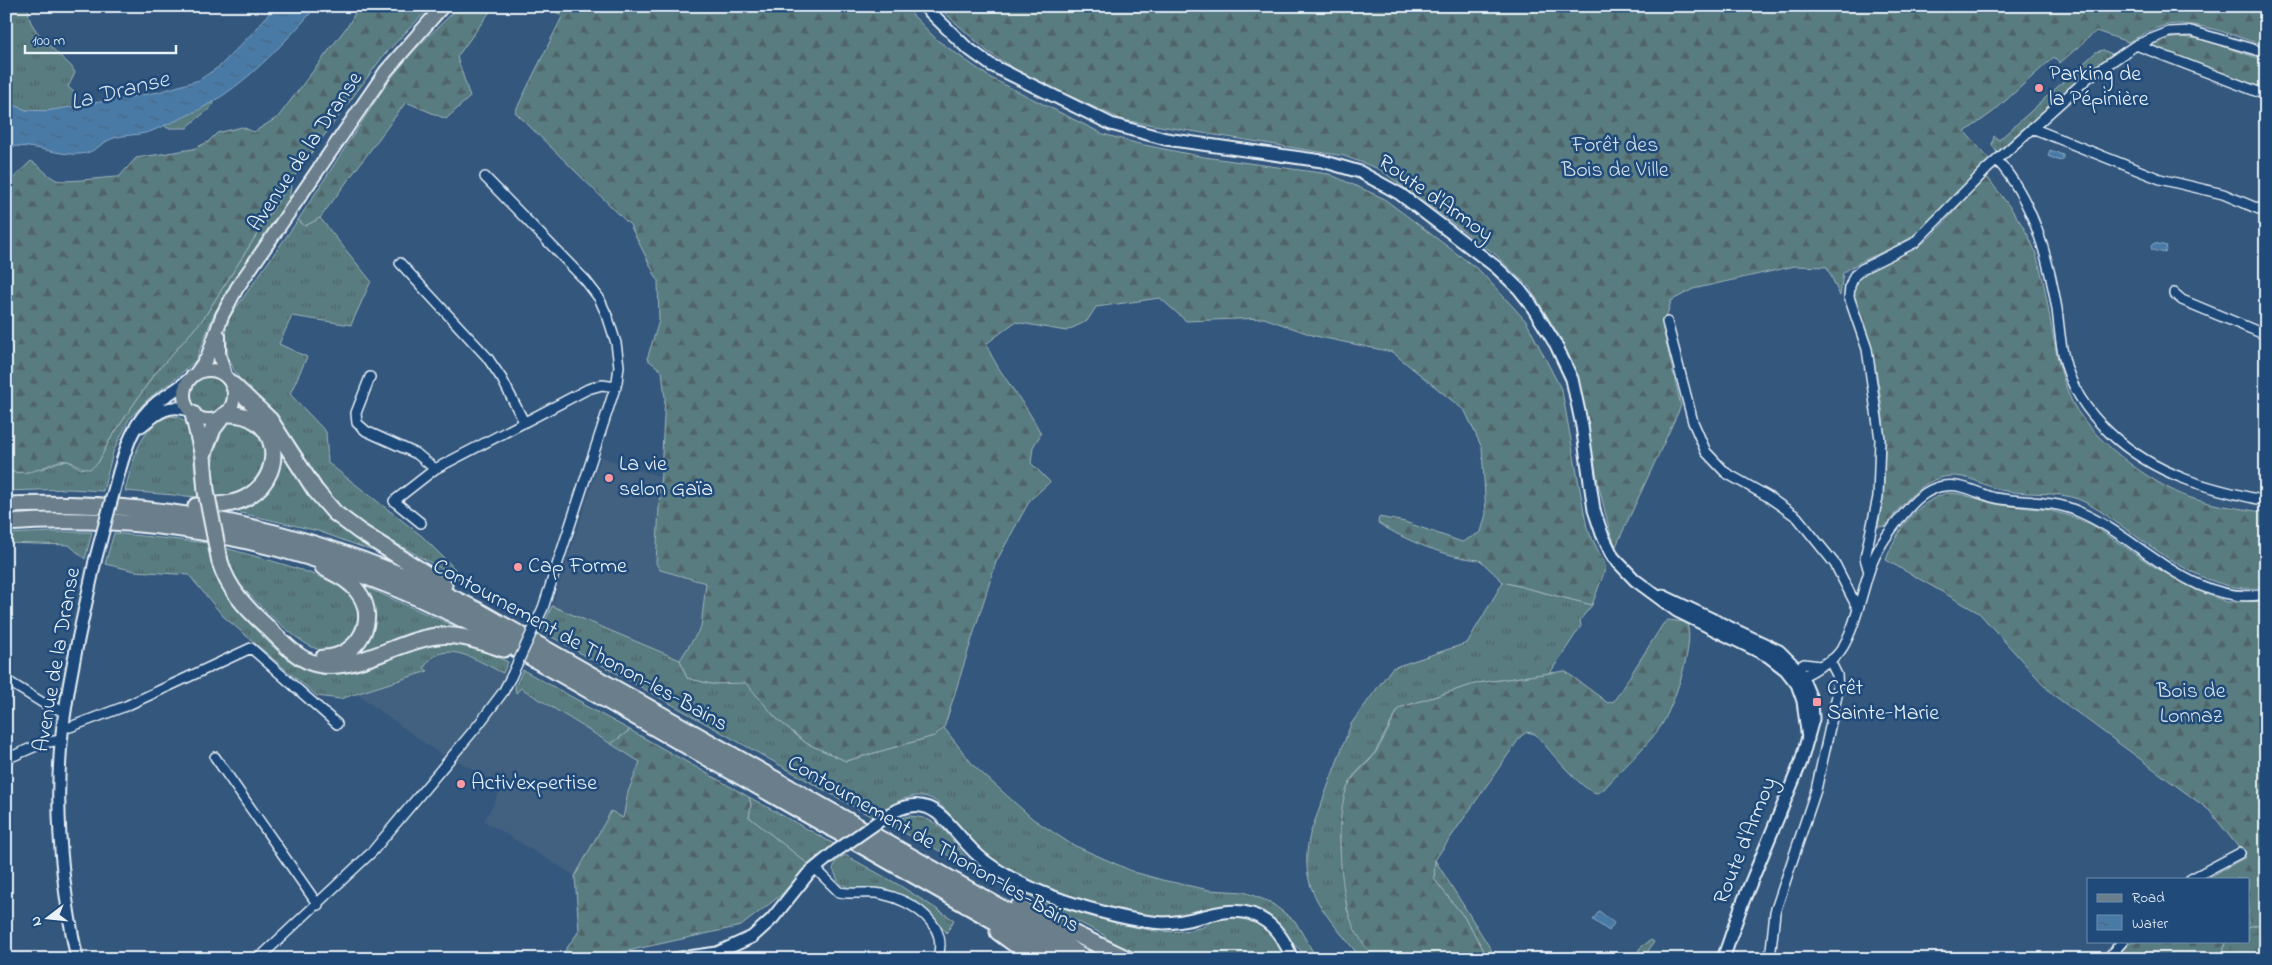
<svg xmlns="http://www.w3.org/2000/svg" width="2272" height="965" font-family="'Indie Flower',sans-serif">
<defs>
<pattern id="grass-tufts" width="24" height="20" patternUnits="userSpaceOnUse" patternTransform="scale(1.25)"><rect width="24" height="20" fill="#597b80"/><path d="M3 7l-1-3M5 7V3M7 7l1-3M15 17l-1-3M17 17v-4M19 17l1-3" fill="none" stroke="#506468"/></pattern>
<pattern id="forest-firs" width="22" height="20" patternUnits="userSpaceOnUse" patternTransform="scale(1.25)"><rect width="22" height="20" fill="#597b80"/><path d="M5 1l3.5 6h-7zM16 11l3.5 6h-7z" fill="#506468"/></pattern>
<pattern id="wetland-marsh" width="20" height="14" patternUnits="userSpaceOnUse" patternTransform="scale(1.25)"><rect width="20" height="14" fill="#597b80"/><path d="M1 5h8M5 5V1M11 12h8M15 12V8" fill="none" stroke="#506468"/></pattern>
<pattern id="water-ripples" width="26" height="14" patternUnits="userSpaceOnUse" patternTransform="scale(1.25)"><rect width="26" height="14" fill="#497aa6"/><path d="M2 4q2-2 4 0t4 0M15 11q2-2 4 0t4 0" fill="none" stroke="#48647d"/></pattern>
</defs>
<rect width="100%" height="100%" fill="#34577d"/>
<filter id="ink" filterUnits="userSpaceOnUse"><feTurbulence type="fractalNoise" baseFrequency=".02" numOctaves="2"/><feDisplacementMap in="SourceGraphic" scale="10" xChannelSelector="R" yChannelSelector="G"/><feConvolveMatrix kernelMatrix="1 2 1 2 8 2 1 2 1" color-interpolation-filters="sRGB"/></filter>
<g filter="url(#ink)">
<path fill="#42607f" d="M601,457l60,20 -5,86 4,7 46,13 -5,44 -21,33 -128,-54z
M445,651l17,3 41,19 12,14 1,6 4,-5 120,74 -12,30 -5,26 -13,-6 -35,64 -91,-55 18,-34 -42,-25 -19,-7 -85,-61 71,-23 -3,-3 6,-10z"/>
<path fill="url(#grass-tufts)" stroke="#a0b6bc" d="M6,6h20l3,5c-4,16 32,45 43,56l3,6 -7,14 6,5 3,15c-22,3 -51,9 -71,-5z
M2103,50l9,4 -26,20 -88,80 -6,-9 2,-9 5,4 97,-88z
M213,102l1,2c-8,9 -18,14 -27,24h-20l-3,-3z
M292,179l-3,21 -62,90 -14,26 -17,44 -21,19 -26,19 -20,21 -16,33 -10,39 -34,-2 -63,2v-21l9,3 27,-4 16,-7 10,-1 13,8 17,-6 11,-22 43,-64 51,-58z
M320,218l51,63 -20,44 -59,-9 -13,28 28,13 -17,37 36,38 2,31 94,73 50,50 -105,-59 -26,-20 -11,-11 -51,-78 -35,-31 -11,-19 -5,-12 -2,-29 5,-12 67,-95 7,6z
M190 395a19 19 0 1 1 38 0a19 19 0 1 1-38 0Z
M171,416l8,1 13,9 3,20 -3,1 6,50 -73,-6c7,-27 14,-66 46,-75z
M236,418c6,4 16,8 20,13 16,18 6,48 -13,58 -8,5 -18,6 -27,8l-4,-28 3,-24 -2,-2 10,-15z
M277,444l32,45 91,72 -82,-30 -90,-21 16,-6z
M53,532h39l-7,27 -16,-14 -63,-2v-9z
M114,533l93,10c3,16 6,30 14,44 14,23 63,77 89,85 11,3 23,2 34,0 33,-10 76,-33 110,-30 20,2 37,12 54,20l-5,11c-24,-11 -61,-38 -79,-5l4,3 -88,28 -23,-3 -94,-80 -34,-41 -54,-4 -30,-7z
M226,548c29,9 100,25 121,44 25,23 2,65 -30,57 -20,-6 -64,-49 -78,-66l-7,-10z
M1503,582l89,23 -12,15 1,6 -31,47 -72,10 -79,25 -26,48 -19,19 -8,16 -6,32v23l7,64 26,49h-12c-32,-44 -65,-65 -51,-125l41,-110 41,-56 75,-25z
M363,586l91,40 -25,5 -65,22 -3,-4z
M552,606l128,54 7,18 24,6 35,-2 30,36 30,25 40,18 88,-25 10,-8 30,38 59,53 38,25 63,28 28,8 47,10 35,2 26,10 25,19 22,38h-9c-4,-8 -10,-10 -16,-16 -7,-7 -10,-17 -18,-24 -35,-27 -72,-3 -110,-3 -24,0 -66,-11 -89,-19 -28,-9 -66,-25 -89,-43 -46,-37 -44,-87 -114,-37l-331,-186z
M523,670l60,33 -1,1 48,26 -19,14 -90,-56 -5,5 -1,-6z
M749,797l85,47 -26,20 -59,-47 2,-12z
M909,816c44,2 42,37 74,55 54,31 112,50 173,60 15,1 29,1 43,-3 7,-1 11,-7 17,-9 33,-9 58,10 70,40h-143l-37,-21 -2,-3 -217,-111 10,-5z
M845,855l54,30 55,35 -7,13 -12,-13 -59,-30 -27,-2 -10,-5 -6,-14 3,-8z
M1435,860l62,99h-8l-25,-42 -30,-38z"/>
<path fill="url(#forest-firs)" stroke="#a0b6bc" d="M97,6h80l-53,3z
M359,6h72l-47,49 -92,124 -89,140 -51,58 -43,64 -11,22 -8,6c-11,-1 -14,-6 -22,-8 -16,-4 -32,19 -62,9v-285l25,-24c10,5 15,14 25,19 8,3 51,-3 63,-3l17,-19 57,-9 15,-7 9,-9 25,-6 12,5 24,-15 71,-93z
M460,6h34l-37,51 13,40 -24,22 -40,-17 -86,116 -15,8 -7,-6 86,-132 26,-34z
M549,6h355l33,34 54,38 112,56 36,10 65,13 125,17 54,24 97,73 46,50 36,70 25,137 19,39 -14,38 -89,-23 -23,-22c-32,-2 -76,-20 -102,-37l1,-6 26,5 57,20 19,-10 5,-18 -4,-66 -17,-37 -73,-59 -77,-16 -51,-18 -78,3 -26,-23 -64,9 -9,14 -21,10 -51,-9 -29,22c14,33 40,58 55,90l-8,13 -2,16 19,19 -20,18 -34,62 -52,166 -10,8 -88,25 -40,-18 -30,-25 -30,-35 -35,1 -24,-6 -7,-18 21,-33 5,-44 -46,-13 -4,-7 9,-165 -3,-27 -15,-12 12,-38 -1,-40 -28,-56 -115,-113 47,-95z
M937,6h1329v40c-29,-9 -61,-23 -91,-22 -17,1 -33,11 -47,18l-32,-11 -36,32 -6,-6 -61,55 -28,20 26,29c-24,23 -52,55 -77,74 -22,16 -49,21 -71,38l-3,23 -13,-29 -32,-1 -102,23 -22,12 -8,28 18,77 -65,140 -6,-14 -11,-45 -19,-98 -17,-47 -33,-54 -34,-33 -117,-86 -35,-13 -221,-36 -94,-42 -41,-26z
M2180,37l22,2 64,22v28l-116,-43 10,-6z
M1988,178c17,23 37,46 47,73 16,47 15,98 34,144 15,40 83,90 122,103 23,8 51,10 75,15v74c-54,10 -107,-36 -149,-64 -12,-9 -25,-18 -39,-24 -23,-8 -48,-4 -72,-8 -15,-2 -28,-11 -43,-14 -35,-7 -58,24 -78,49l-7,1c11,-59 8,-119 -7,-178 -5,-19 -26,-55 -12,-72 8,-11 48,-23 64,-34 18,-14 43,-46 59,-64z
M1947,493l13,1 41,11 47,5 22,6 21,8 62,42 43,24 31,12 39,-1 -2,322 -16,4v-48h-42l40,-22 -37,-47 -157,-116 -73,-81 -93,-53c11,-30 29,-57 61,-67z
M1668,620l18,2c11,19 -13,85 -25,104 -13,19 -41,45 -57,63 -4,3 -7,5 -11,3 -16,-7 -45,-44 -58,-58l-8,-2 -6,4 -86,124 -1,19 30,38 25,42h-116c-5,-10 -13,-19 -18,-29 -15,-29 -20,-109 -9,-139 5,-16 19,-23 28,-36 10,-15 17,-32 25,-47l79,-25 87,-12 43,32 6,-2 49,-77z
M630,730l119,67 2,8 -2,12 59,47 -27,31 -40,31 -150,33h-32l20,-28 -4,-55 36,-65 12,7 5,-26 12,-30 -29,-18z
M1651,940l3,2 -11,17h-10l7,-11z
M2131,941h96l-7,18h-105z"/>
<path fill="url(#wetland-marsh)" stroke="#a0b6bc" d="M2266,919v40h-46l7,-18h21v-14l16,-4z"/>
<path fill="url(#water-ripples)" stroke="#89aac7" d="M275,6h42c-28,32 -67,74 -103,95 -19,12 -41,21 -62,30 -13,5 -28,3 -41,8 -11,5 -17,14 -30,15 -26,2 -47,-11 -75,-7v-45l20,8 20,1 113,-19 40,-12 21,-14 38,-39z
M2050,150l13,5v4l-3,2 -12,-5z
M2154,243l13,3 -2,7 -13,-3 -1,-4z
M1599,911l15,12 -5,8 -16,-11z"/>
<g fill="none" stroke-linecap="round" stroke-linejoin="round">
<defs>
<path id="street" d="M2136,45l130,50
M2032,128l128,51 63,15 43,18
M1997,160c36,40 51,97 60,149 2,16 3,33 7,49 13,58 68,101 121,121 26,10 54,16 81,22
M485,177l101,104 13,17 9,20 8,25 3,23 -2,16 -74,226
M400,263l87,94 15,22 22,43
M2174,293l8,7 84,35
M1667,322l26,100 13,30 20,21 41,23 30,21 38,47 23,45
M370,377l-14,36 1,10 9,8 51,23 18,15
M421,523l-27,-22 41,-32 153,-80 14,-4 14,2
M1869,572l-4,-14 13,-61 2,-58 -13,-90 -18,-52 1,-11 4,-10 8,-7 52,-26 73,-74 102,-92 47,-32 33,-13 22,-1 75,22
M1793,671l11,-7 16,2
M1796,678c10,-2 15,-6 23,-11 5,-4 11,-5 16,-10 19,-17 27,-69 37,-94 8,-20 21,-37 35,-53 9,-11 22,-22 37,-24 18,-3 35,8 51,12 27,5 57,2 82,13 62,25 115,97 189,83
M6,680l37,23 22,9
M63,727h7l56,-21 125,-58 86,76
M215,757l103,148
M6,759l37,-16 18,-3
M815,868l24,24c14,3 28,-1 43,2 29,6 69,31 55,65
M2191,879l49,-26
M258,959l114,-107 107,-128 24,-32 8,-15
M1770,959l5,-47 41,-122 22,-99 -1,-16 -7,-14
M2107,959l16,-18"/>
<path id="secondary" d="M924,6l42,41 25,18 120,59 55,15 156,22 38,11 40,22 96,73 23,22 11,14 26,42 16,34 10,47 12,84 8,24 11,23 22,23 42,31 91,45 18,14 11,14 6,17 5,38
M141,426c16,-13 27,-23 48,-16
M119,472c7,-25 15,-52 37,-69 10,-8 22,-14 32,-23
M1663,596l116,55 21,21 12,29 1,18 -12,43 -59,142 -19,55
M882,819c55,-40 68,18 104,43 23,17 54,31 82,40 30,9 65,20 96,21 21,0 40,-8 60,-11 34,-5 57,16 68,47
M77,959c-15,-72 -23,-153 -15,-226 7,-58 21,-115 33,-172
M674,959l43,-6 35,-16 20,-18 36,-45 28,-23"/>
<path id="primary" d="M219,336v18l6,21
M184 395a25 25 0 1 1 50 0a25 25 0 1 1-50 0Z
M197,372l10,-14 15,-42 15,-28 149,-217 57,-65"/>
<path id="highway" d="M233,385l37,35 45,70 20,23 24,18 85,54
M193,414l10,42 3,35
M203,455l10,-26 10,-13
M6,505c165,-7 324,30 471,105l567,322 43,27
M196,506c18,-1 38,0 53,-10 40,-25 28,-85 -23,-82
M6,523c164,-12 323,26 468,102l587,334
M220,562c8,27 26,46 46,64 12,11 25,27 40,34 39,20 91,-20 131,-24 23,-3 46,7 67,13
M323,567c12,7 27,13 35,25 22,28 -1,66 -35,66
M1018,907l110,52
M998,932l37,27"/>
</defs>
<use href="#street" stroke="#e8f1f8" stroke-width="12"/>
<use href="#secondary" stroke="#e8f1f8" stroke-width="15"/>
<use href="#primary" stroke="#e8f1f8" stroke-width="16"/>
<use href="#highway" stroke="#e8f1f8" stroke-width="19"/>
<use href="#street" stroke="#1f4a7a" stroke-width="9"/>
<use href="#secondary" stroke="#1f4a7a" stroke-width="11"/>
<use href="#primary" stroke="#6b7e8b" stroke-width="12"/>
<use href="#highway" stroke="#6b7e8b" stroke-width="15"/>
<defs>
<path id="street-bridge" d="M511,677l32,-69"/>
<path id="secondary-bridge" d="M95,561l24,-89
M836,851l46,-32"/>
<path id="highway-bridge" d="M206,491l14,71"/>
</defs>
<use href="#street-bridge" stroke="#e8f1f8" stroke-width="12" stroke-linecap="butt"/>
<use href="#secondary-bridge" stroke="#e8f1f8" stroke-width="15" stroke-linecap="butt"/>
<use href="#highway-bridge" stroke="#e8f1f8" stroke-width="19" stroke-linecap="butt"/>
<use href="#street-bridge" stroke="#1f4a7a" stroke-width="9"/>
<use href="#secondary-bridge" stroke="#1f4a7a" stroke-width="11"/>
<use href="#highway-bridge" stroke="#6b7e8b" stroke-width="15"/>
</g>
</g>
<g fill="#ff9aa2" stroke="#1f4a7a" stroke-width="2">
<circle cx="2039" cy="88" r="5"/>
<circle cx="609" cy="478" r="5"/>
<circle cx="518" cy="567" r="5"/>
<rect x="1812" y="697" width="10" height="10" rx="2.5"/>
<circle cx="461" cy="784" r="5"/>
</g>
<g text-anchor="middle" dominant-baseline="central" stroke-width="5" stroke-linejoin="round" paint-order="stroke">
<g font-size="22" fill="#e8f1f8" stroke="#1f4a7a" text-anchor="start">
<text x="2049" y="75">Parking de<tspan x="2049" dy="25">la Pépinière</tspan></text>
<text x="619" y="465">La vie<tspan x="619" dy="25">selon Gaïa</tspan></text>
<text x="528" y="567">Cap Forme</text>
<text x="1827" y="689">Crêt<tspan x="1827" dy="25">Sainte-Marie</tspan></text>
<text x="471" y="784">Activ'expertise</text>
</g>
<g font-size="22" fill="#d3dfe6" stroke="#1f4a7a">
<text x="1615" y="146">Forêt des<tspan x="1615" dy="25">Bois de Ville</tspan></text>
<text x="2191" y="692">Bois de<tspan x="2191" dy="25">Lonnaz</tspan></text>
</g>
<g font-size="22" fill="#e8f1f8" stroke="#1f4a7a">
<text transform="translate(306 152) rotate(-56)">Avenue de la Dranse</text>
<text transform="translate(1435 199) rotate(35)">Route d'Armoy</text>
<text transform="translate(580 646) rotate(29)">Contournement de Thonon-les-Bains</text>
<text transform="translate(58 660) rotate(-80)">Avenue de la Dranse</text>
<text transform="translate(1746 841) rotate(-68)">Route d'Armoy</text>
<text transform="translate(933 845) rotate(30)">Contournement de Thonon-les-Bains</text>
</g>
<g font-size="24" font-style="italic" fill="#d0dfec" stroke="#1f4a7a">
<text transform="translate(120 92) rotate(-14)">La Dranse</text>
</g>
</g>
<rect width="2272" height="965" fill="none" stroke="#1f4a7a" stroke-width="25"/>
<rect x="12" y="12" width="2247" height="940" fill="none" stroke="#e8f1f8" stroke-width="2" filter="url(#ink)"/>
<rect x="2087" y="878" width="162" height="65" fill="#1f4a7a" stroke="#6f8dac"/>
<rect x="2097" y="894" width="25" height="8" fill="#6b7e8b" stroke="#6f8dac"/>
<text x="2132" y="902" font-size="15" fill="#e8f1f8">Road</text>
<rect x="2097" y="915" width="25" height="15" fill="url(#water-ripples)" stroke="#6f8dac"/>
<text x="2132" y="928" font-size="15" fill="#e8f1f8">Water</text>
<g transform="translate(48 918) rotate(254)" stroke="#1f4a7a" stroke-width="4" paint-order="stroke">
<path d="M0-4L9 19L0 12L-9 19Z" fill="#e8f1f8"/>
<text y="-8" font-size="14" font-weight="bold" text-anchor="middle" fill="#e8f1f8">N</text>
</g>
<path d="M25 45v8h151v-8" fill="none" stroke="#e8f1f8" stroke-width="2.5"/>
<text x="32" y="45" font-size="15" fill="#e8f1f8" stroke="#1f4a7a" stroke-width="4" paint-order="stroke">100 m</text>
</svg>
